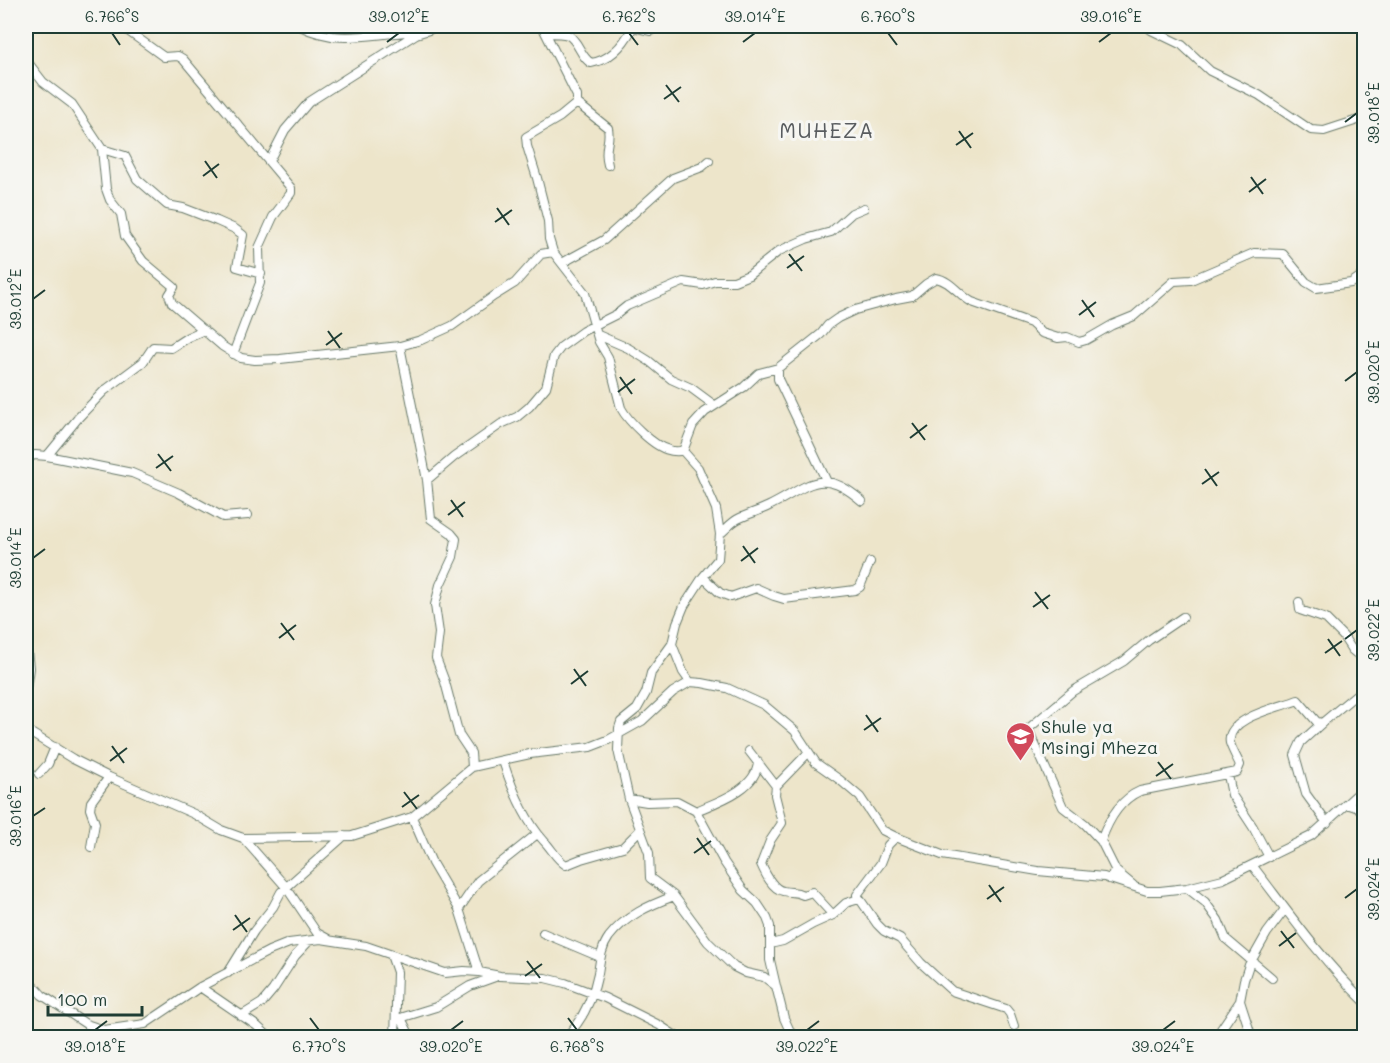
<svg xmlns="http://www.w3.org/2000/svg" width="1390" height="1063" font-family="Mali,sans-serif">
<rect width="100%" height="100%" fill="#f6f6f2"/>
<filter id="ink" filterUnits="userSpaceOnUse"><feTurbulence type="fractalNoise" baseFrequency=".0167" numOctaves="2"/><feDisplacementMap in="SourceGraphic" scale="12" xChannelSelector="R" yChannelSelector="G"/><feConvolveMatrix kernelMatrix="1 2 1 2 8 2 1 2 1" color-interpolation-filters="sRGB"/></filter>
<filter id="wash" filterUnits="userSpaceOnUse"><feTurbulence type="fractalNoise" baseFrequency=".008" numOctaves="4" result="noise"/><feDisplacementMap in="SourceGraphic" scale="24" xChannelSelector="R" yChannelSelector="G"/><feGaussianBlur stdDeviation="1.35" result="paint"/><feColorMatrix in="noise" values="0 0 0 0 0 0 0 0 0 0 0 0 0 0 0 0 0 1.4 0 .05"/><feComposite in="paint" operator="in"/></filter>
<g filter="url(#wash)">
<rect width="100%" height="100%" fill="#ede5ca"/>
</g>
<g filter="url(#ink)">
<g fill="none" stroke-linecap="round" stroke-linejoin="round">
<defs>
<path id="minor" d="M121,26l43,31 14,-1 5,3 108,129v5l-18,24 -14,31 1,35 -27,71
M300,26c38,19 68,8 109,6l7,2
M542,26l35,70v7l-17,14 -34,20 1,9 10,32 11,43 1,18 4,13 32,41 14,49 9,15 13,51c7,13 33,39 48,42 4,2 10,1 14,1l15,17 18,41 4,25 -2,25 -15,18 -19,29 -7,17 -5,21 -21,29 -5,20 -9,16 -16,13 -2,6 -1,22 11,49 20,54 1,25 24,18 34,46 26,25 12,6 18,4 12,9 8,32 9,20
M1148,26l3,4 31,15 28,26 49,24 52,35 13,1 40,-13
M547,33c6,0 15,0 21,2 11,6 12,22 23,28 20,-3 33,-19 42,-36l18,4 3,-5
M26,60l17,22 29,22 30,45 23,7 12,23 30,26 16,3 34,13 18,8 8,6 -6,32 24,7
M577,103l31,25c3,14 -5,19 0,37
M102,149l4,40 4,11 11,14 4,22 18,25 31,26 -5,8 3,8 50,43 19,12 14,2 25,-1 120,-13 21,-6 31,-14 42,-30 21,-13 26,-29 12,-2
M269,161l16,-31 24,-28 107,-68 13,-4 6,-4
M562,263l42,-23 69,-62 29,-11 7,-6
M598,335l30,13 21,13 22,18 20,9 23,17
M400,346l27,134 4,39 20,14 5,6 -3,18 -13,28 -5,20 4,28 -3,25 9,24 14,53 12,18 1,14
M778,368v11l49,103
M683,451l10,-26 12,-13 39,-25 15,-14 19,-5 43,-34 7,-9 10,-7 17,-8 41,-11 16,-3 14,-12 10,-6c14,2 24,18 36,24l59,21 11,10 16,5 9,-1 12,5 7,-2 26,-15 22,-9 40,-35 17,-1 63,-27 29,1 23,28 10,6 35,-5 13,-9
M47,456l32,-39 25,-26 39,-29 10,-15 18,1 17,-11 16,-7
M26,458l9,-3 12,1 85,17 47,20 44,24 25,-2
M427,480l27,-23 47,-33 16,-7 12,-10 17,-20 8,-31 7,-9 22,-16 34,-17 10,-8 56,-24 20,3 12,-4h19l15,-6 30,-24 27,-12 25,-7 21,-19 12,-5
M720,534c6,-5 12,-12 18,-15 10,-5 21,-8 31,-13 39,-19 52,-41 93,-5
M703,577l17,16 11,4 25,-9 18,8 10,3 71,-9 5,-3 10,-25
M1299,602l1,8 26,9 17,17 9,14 12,10
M26,642l3,26 -3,21
M672,644l11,28 7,10
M1322,723l-21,19 -6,13 11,39 21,29
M26,730l47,29 36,18 85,37 27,16 22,8 109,-2 60,-19 60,-50 58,-13 60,-7 18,-7 34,-19 31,-29 17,-10 12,1 25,5 37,17 31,26 21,32 24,17 20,17 22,33 14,7 46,18 96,16 66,6 43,14h13l27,-3 36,-9 88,-43 53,-48
M749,751l27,35
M808,753l-32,33 -1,9 7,28 -12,18 -9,23c4,9 11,25 22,27 8,2 12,0 20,4l9,-3 21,23
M503,761c9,28 21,58 41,80 8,8 12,18 22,24l15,-6 42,-12 17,-17
M39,774l9,-10 7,-17
M1228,775l4,20 21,32 16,30
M629,799l18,3 30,-1 19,10c21,-9 61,-22 62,-49
M1347,804l17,6
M696,811l28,51 19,28 14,13 10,15 3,8v34l6,26
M412,817l20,46 27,46 20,63
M896,837l-8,8 -7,18 -24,32 20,29 7,7 16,8 21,24 31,28 54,18 4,5 4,12
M243,838l43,49 31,46 11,6
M1101,841l-16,-17 -22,-17 -35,-78 45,-38 51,-30 25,-21 34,-23
M91,847l4,-24 -5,-14 1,-7 18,-25
M1252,865c37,48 68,93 112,136
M1116,871l17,14
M1109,879l7,-8 -15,-30c7,-20 18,-41 39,-50l97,-19 3,-7c-3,-7 -8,-15 -10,-22 -5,-26 52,-36 68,-43l19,22 5,1 42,-35
M1187,888l18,14 13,18 8,19 46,39
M459,909l19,-28 59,-47
M543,933l57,24
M770,944l13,-3 30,-17 20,-9 13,-12 13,-4
M391,955l6,17 -2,66
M228,973l26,-42 19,-24 8,-15 63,-56
M26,977l16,18 44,29 18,6 41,-6 55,-37 69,-36 20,-8 32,-4 45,7 79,27 19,-2 15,1 21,4 45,2 20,5 40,15 54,27 20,13
M200,987l57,39 13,12
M1240,1001l12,37
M241,1016l21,-13 11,-13 22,-34 14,-15
M401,1018l10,20
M397,1019l39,-12 34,-21 25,-9
M565,1038c19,-19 28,-40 33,-65 2,-12 3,-25 11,-36 16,-21 41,-32 65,-41
M1215,1038l25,-37 4,-21 5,-15 18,-32 18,-24"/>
</defs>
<use href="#minor" stroke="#677868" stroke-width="10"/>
<use href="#minor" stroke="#fff" stroke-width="8"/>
</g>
</g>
<path fill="none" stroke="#1f3d34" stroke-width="2" d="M112,33l8,12M629,33l9,12M888,33l9,12M387,42l12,-9M743,42l12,-9M1099,42l12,-9M666,85l13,17M664,99l17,-12M1345,122l12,-9M959,131l12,17M956,145l17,-12M205,161l12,17M203,176l16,-12M1251,177l12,17M1249,192l17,-13M497,208l12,17M495,222l17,-12M789,254l13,17M787,268l17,-12M33,299l12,-9M1082,300l12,17M1079,315l17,-13M328,331l12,17M326,345l16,-12M620,377l12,17M1345,381l12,-9M618,392l17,-13M912,423l13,17M910,438l17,-13M158,454l13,17M156,468l17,-12M1205,469l12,17M1202,484l17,-12M451,500l12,17M448,515l17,-13M743,546l12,17M33,558l12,-9M741,561l17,-13M1035,592l13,17M1033,607l17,-12M281,623l13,17M279,638l17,-13M1328,639l12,17M1345,639l12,-9M1325,653l17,-12M574,669l12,17M571,684l17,-13M866,715l12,17M864,730l17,-12M112,746l12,17M110,761l17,-13M1158,762l13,17M1156,776l17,-12M404,792l13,17M402,807l17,-12M33,816l12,-8M697,838l12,17M694,853l17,-12M989,885l12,17M1345,898l12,-9M987,899l17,-12M235,915l12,17M233,930l17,-12M1281,931l13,17M1279,946l17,-13M527,961l13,17M525,976l17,-12M310,1018l9,12M568,1018l9,12M95,1030l12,-9M451,1030l12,-9M807,1030l12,-9M1163,1030l12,-9"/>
<defs>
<symbol id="school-pin" viewBox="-11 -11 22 30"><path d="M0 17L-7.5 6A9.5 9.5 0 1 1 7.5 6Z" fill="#d1495b" stroke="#f6f6f2"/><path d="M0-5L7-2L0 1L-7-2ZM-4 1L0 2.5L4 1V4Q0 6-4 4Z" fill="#fff"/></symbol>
</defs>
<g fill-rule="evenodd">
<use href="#school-pin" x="1004" y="720" width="33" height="45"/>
</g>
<g text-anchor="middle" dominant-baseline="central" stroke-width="6" stroke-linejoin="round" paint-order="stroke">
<g font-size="18" fill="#1f3d34" stroke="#f6f6f2" text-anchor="start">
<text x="1041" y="726">Shule ya<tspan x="1041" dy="21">Msingi Mheza</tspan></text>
</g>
<g font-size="21" letter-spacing="1.5" fill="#585c5f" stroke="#f6f6f2">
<text x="827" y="129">MUHEZA</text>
</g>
</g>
<rect width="1390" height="1063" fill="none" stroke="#f6f6f2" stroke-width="66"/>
<path d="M48 1006v9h94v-9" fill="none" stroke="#1f3d34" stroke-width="3"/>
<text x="57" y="1006" font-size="18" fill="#1f3d34" stroke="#f6f6f2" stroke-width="4.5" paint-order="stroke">100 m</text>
<rect x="33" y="33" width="1324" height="997" fill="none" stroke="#1f3d34" stroke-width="2"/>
<g font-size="15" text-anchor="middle" fill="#1f3d34">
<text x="112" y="22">6.766°S</text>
<text x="399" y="22">39.012°E</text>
<text x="629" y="22">6.762°S</text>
<text x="755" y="22">39.014°E</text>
<text x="888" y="22">6.760°S</text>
<text x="1111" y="22">39.016°E</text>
<text transform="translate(1374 113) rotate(-90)" y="5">39.018°E</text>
<text transform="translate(16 299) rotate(-90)" y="5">39.012°E</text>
<text transform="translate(1374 372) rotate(-90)" y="5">39.020°E</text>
<text transform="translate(16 558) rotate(-90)" y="5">39.014°E</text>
<text transform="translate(1374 630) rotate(-90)" y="5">39.022°E</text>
<text transform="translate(16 816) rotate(-90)" y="5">39.016°E</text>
<text transform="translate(1374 889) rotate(-90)" y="5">39.024°E</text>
<text x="95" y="1052">39.018°E</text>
<text x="319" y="1052">6.770°S</text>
<text x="451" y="1052">39.020°E</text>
<text x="577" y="1052">6.768°S</text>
<text x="807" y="1052">39.022°E</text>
<text x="1163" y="1052">39.024°E</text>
</g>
</svg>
